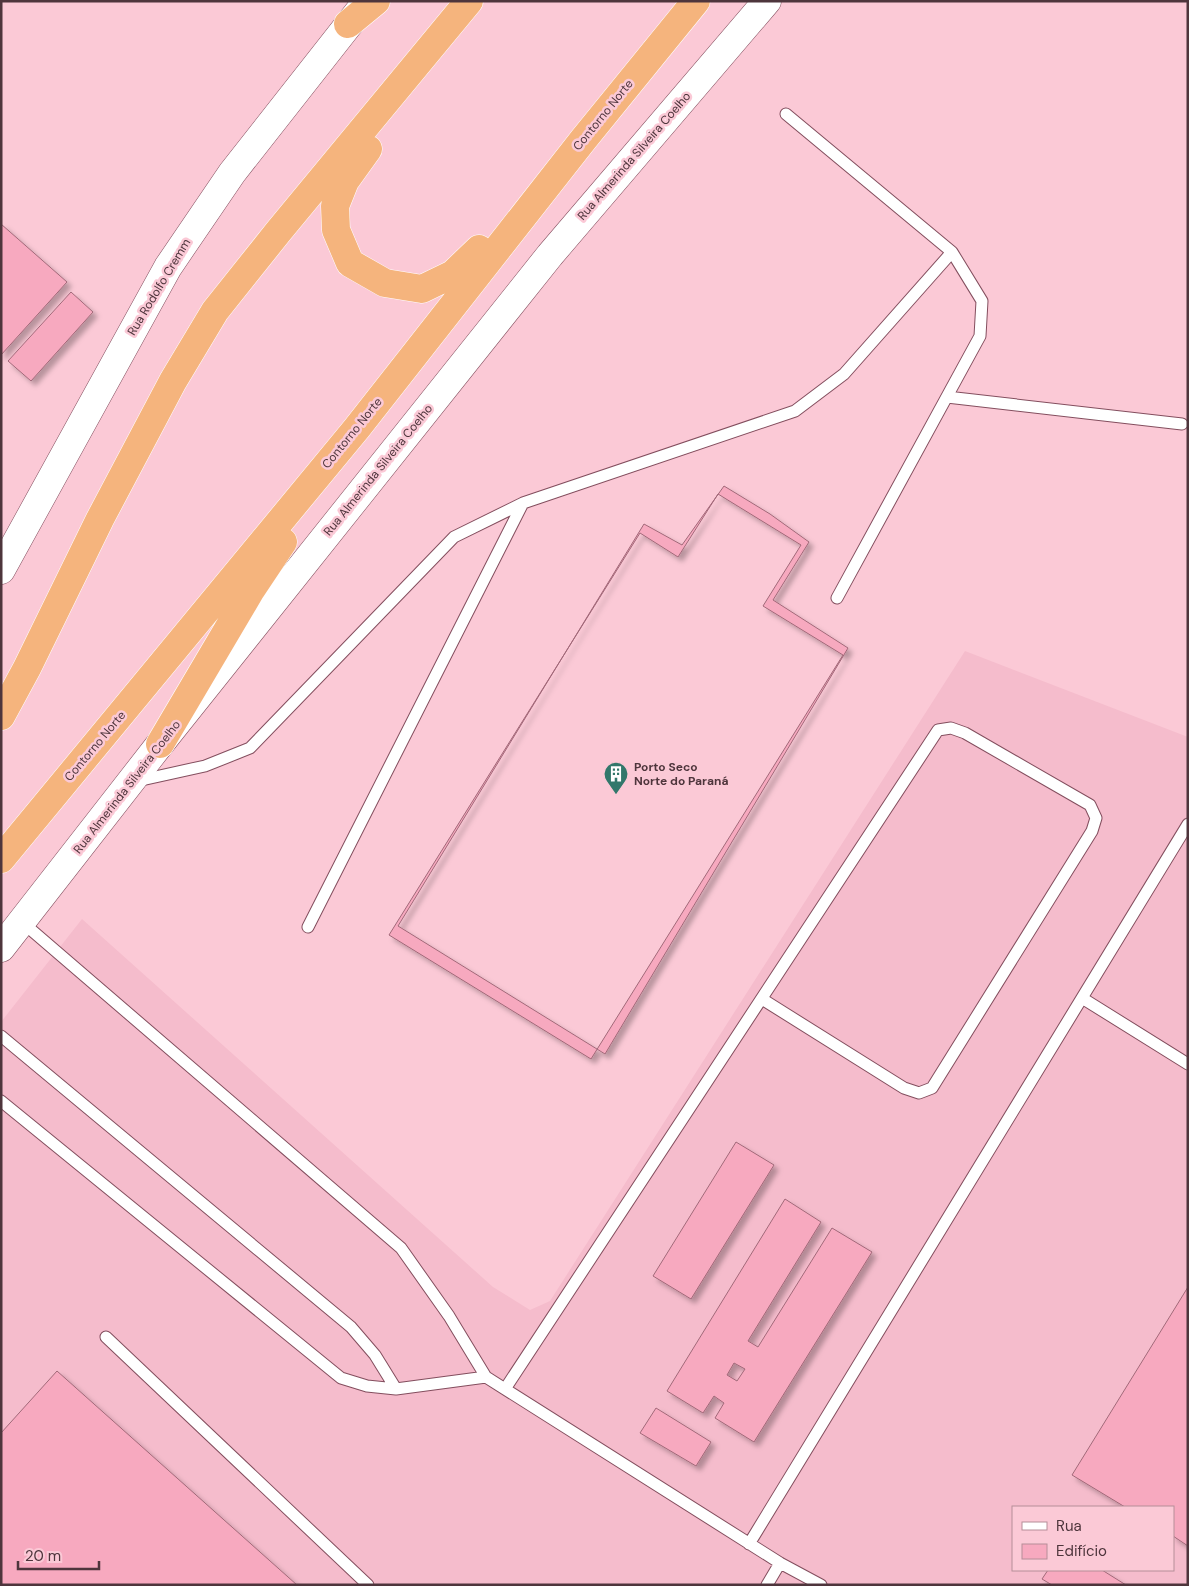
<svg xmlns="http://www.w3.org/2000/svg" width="1189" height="1586" font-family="'DM Sans',sans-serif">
<defs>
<filter id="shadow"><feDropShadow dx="4.5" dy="4.5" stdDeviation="2.5" flood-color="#0004"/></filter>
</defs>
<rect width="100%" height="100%" fill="#fbc9d6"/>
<path fill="#f5bccc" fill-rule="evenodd" d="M965,651l223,86v848h-1187v-563l81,-103 411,368 37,23 20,-9zM1013,1507h160v63h-160z"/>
<path fill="#f7a9bf" stroke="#a16979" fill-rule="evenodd" filter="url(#shadow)" d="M1,224l66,58 -66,73z
M71,292l22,20 -62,69 -23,-20z
M724,486l46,28 39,28 -36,58 75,48 -243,406 -207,-128 246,-402 38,21z
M718,494l83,51 -38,61 80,49 -252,404 -202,-124 251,-402 38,24z
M736,1142l38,23 -83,134 -38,-23z
M785,1199l36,23 -73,119 10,6 74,-119 40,24 -118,190 -39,-24 9,-15 -10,-7 -11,17 -36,-22zM734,1363l11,6 -8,12 -10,-6z
M1188,1287v259l-15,-10v-29h-48l-53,-32z
M57,1371l240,214h-296v-152z
M656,1408l55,34 -15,24 -56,-33z
M1048,1570h54l24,15h-74l-10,-6z"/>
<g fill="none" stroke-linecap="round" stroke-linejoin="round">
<defs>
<path id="lane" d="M786,114l166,138 30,49 -2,35 -143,262
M947,397l235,27
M137,781l68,-15 45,-18 204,-211 69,-34 272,-92 49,-37 108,-122
M22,922l379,326 48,68 37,61 294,186 41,22
M308,927l215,-424
M1082,998l106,66
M1,1036l350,291 24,28 21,34
M1,1101l340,277 26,8 29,3 90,-12
M106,1337l262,248
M505,1389l433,-659 13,-2 14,5 125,72 6,13 -4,13 -160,257 -13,5 -15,-5 -142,-89
M749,1544l439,-720
M767,1585l13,-22"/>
<path id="secondary" d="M1,570l167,-303 64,-94 132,-168
M1,948l159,-204 390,-489 217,-254"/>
<path id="highway" d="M348,24l28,-23
M368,149l-23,32 -10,25 1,24 14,33 35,20 37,6 31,-15 26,-25
M1,716l26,-48 73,-149 73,-138 42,-70 63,-79 191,-231
M160,744l91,-154 32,-48
M1,859l356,-431 226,-288 113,-139"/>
</defs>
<use href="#lane" stroke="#834e5e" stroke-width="13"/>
<use href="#secondary" stroke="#834e5e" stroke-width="29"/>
<use href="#highway" stroke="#fff" stroke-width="29"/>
<use href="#lane" stroke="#fff" stroke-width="11"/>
<use href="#secondary" stroke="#fff" stroke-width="28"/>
<use href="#highway" stroke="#f5b47d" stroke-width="28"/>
</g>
<defs>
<symbol id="building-pin" viewBox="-11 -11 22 30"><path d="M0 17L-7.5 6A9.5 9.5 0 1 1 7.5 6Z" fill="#32776b" stroke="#fbc9d6"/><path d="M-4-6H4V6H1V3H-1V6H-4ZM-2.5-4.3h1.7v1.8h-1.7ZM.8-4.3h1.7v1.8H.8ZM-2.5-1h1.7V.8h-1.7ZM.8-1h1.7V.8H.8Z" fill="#fff"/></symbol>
</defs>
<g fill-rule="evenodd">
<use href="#building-pin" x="602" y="760" width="28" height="38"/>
</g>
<g text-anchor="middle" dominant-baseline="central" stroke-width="5" stroke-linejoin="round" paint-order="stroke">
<g font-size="12" fill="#4e353c" stroke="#fbc9d6">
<text transform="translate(603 115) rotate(-51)">Contorno Norte</text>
<text transform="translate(634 156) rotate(-49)">Rua Almerinda Silveira Coelho</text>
<text transform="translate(159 287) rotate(-59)">Rua Rodolfo Cremm</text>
<text transform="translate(352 433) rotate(-51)">Contorno Norte</text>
<text transform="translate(378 470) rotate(-51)">Rua Almerinda Silveira Coelho</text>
<text transform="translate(95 746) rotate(-50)">Contorno Norte</text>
<text transform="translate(127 787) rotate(-52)">Rua Almerinda Silveira Coelho</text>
</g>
<g font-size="12" font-weight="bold" fill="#4e353c" stroke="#fbc9d6" text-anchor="start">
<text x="634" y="767">Porto Seco<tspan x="634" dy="14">Norte do Paraná</tspan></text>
</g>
</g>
<rect width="1189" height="1586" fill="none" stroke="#4e353c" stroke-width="5"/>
<rect x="1012" y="1506" width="162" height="65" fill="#fbc9d6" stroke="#b68e98"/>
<rect x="1022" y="1522" width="25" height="8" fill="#ffffff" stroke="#b68e98"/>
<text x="1056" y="1531" font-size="15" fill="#4e353c">Rua</text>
<rect x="1022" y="1544" width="25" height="15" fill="#f7a9bf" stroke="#b68e98"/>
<text x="1056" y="1556" font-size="15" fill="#4e353c">Edifício</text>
<path d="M18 1561v8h81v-8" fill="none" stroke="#4e353c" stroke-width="2.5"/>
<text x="25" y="1561" font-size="15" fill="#4e353c" stroke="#fbc9d6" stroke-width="4" paint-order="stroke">20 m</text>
</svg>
